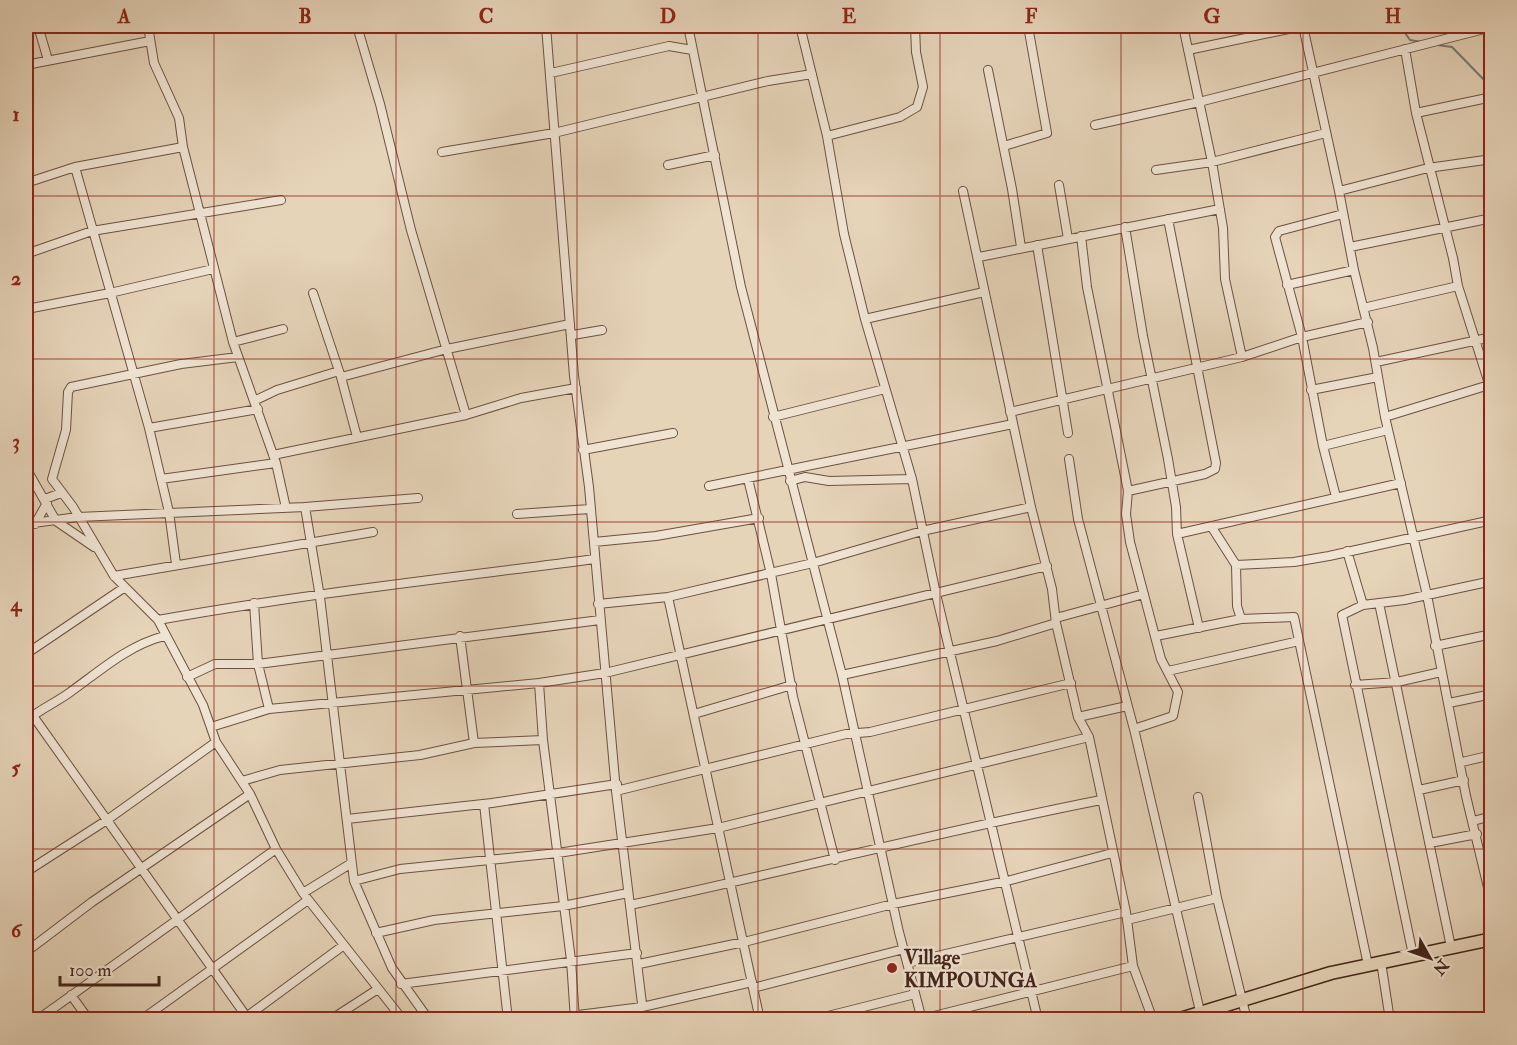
<svg xmlns="http://www.w3.org/2000/svg" width="1517" height="1045" font-family="'IM FELL Double Pica',serif">
<rect width="100%" height="100%" fill="#e6d4b9"/>
<filter id="stains"><feTurbulence type="fractalNoise" baseFrequency=".00333" numOctaves="4"/><feColorMatrix values="0 0 0 0 .2 0 0 0 0 .09 0 0 0 0 .02 0 0 0 .5 -.17"/></filter>
<radialGradient id="worn" r=".72"><stop offset=".6" stop-color="#630" stop-opacity="0"/><stop offset="1" stop-color="#630" stop-opacity=".3"/></radialGradient>
<g fill="none" stroke-linecap="round" stroke-linejoin="round">
<path stroke="#757d71" stroke-width="2" d="M1400,26l10,14 12,2
M1437,45l15,2 37,38 3,-1"/>
<defs>
<path id="minor" d="M38,26l10,34
M148,26l6,37 25,55 4,29 50,195 43,121 10,45
M357,26l23,78 31,126 55,185
M546,26l28,350 15,111 27,304 28,229
M688,26l53,261 101,388 57,257 23,88
M800,26l27,110 17,98 21,85 47,160 24,115 102,426
M1183,26l29,136 11,66 2,51 17,78
M1303,26l36,165 15,79 19,78 12,69 42,178 39,201 26,108
M1405,49l11,64
M1188,50l115,-24
M26,65l124,-24
M988,70l24,119 9,58
M551,73l118,-27 23,4
M1492,97l-76,16 37,145 5,28 34,107
M1095,125l104,-23 293,-75
M827,136l73,-19 17,-10 6,-20 -7,-35 -1,-26
M1004,146l43,-13 -19,-107
M442,152l112,-19 214,-52 44,-7
M668,165l47,-10
M75,167l74,261 20,84 7,52
M1156,170l56,-8 114,-29
M26,183l49,-16 108,-20
M1059,185l9,54
M963,191l68,316 21,82 4,34 22,94 11,20 37,175 7,54 20,54
M1339,191l89,-23 64,-9
M1125,227l18,109 25,123 8,48 1,27 22,94
M1081,236l6,51 41,204 -2,23 4,28 31,117 17,33 -5,24 -39,13
M1037,245l31,188
M1350,247l142,-29
M26,254l66,-23 189,-31
M979,257l241,-48
M1287,285l67,-15
M313,293l28,84 16,60
M32,308l78,-15 103,-24
M1363,308l95,-22
M865,319l119,-27
M573,335l29,-5
M233,342l50,-13
M238,357l-57,7 -110,23 -3,5 -2,38 -14,49 21,28 41,69 44,44 45,85 13,37 34,52 26,55 27,44 100,127
M1376,362l116,-25
M341,377l106,-28 123,-25
M1311,390l67,-13
M254,401l23,-11 62,-19
M1010,412l232,-55 60,-20 66,-15
M773,417l112,-28
M1385,417l104,-32
M149,428l109,-19
M1323,446l65,-16
M583,450l90,-17
M273,455l193,-40 55,-17 55,-10
M1069,459l9,60 57,214 67,287
M26,468l30,53 38,26
M161,479l115,-16
M748,479l23,95 22,123 42,163
M790,481l15,-4 24,4 83,-2
M709,486l304,-62
M1128,491l77,-17 10,-5 1,-6 -48,-244
M1336,497l-13,-51 -21,-109 -27,-100 4,-6 64,-17
M45,499l16,-6
M305,507l15,90 34,284 38,87 37,52
M517,514l73,-5
M26,524l52,-7 227,-10 113,-9
M35,524l12,-21
M1211,526l25,39 1,41 4,13
M1177,534l224,-51
M594,542l62,-6 103,-18
M1347,551l16,54
M1236,565l58,-3 35,-6 163,-36
M114,576l259,-44
M668,597l92,423
M254,603l4,61 11,45
M1379,603l72,344
M598,604l70,-7 145,-34 109,-32 109,-24
M1056,618l88,-24
M158,620c145,-26 291,-42 437,-61
M460,636l14,107
M1156,636l85,-17 53,-2 74,348
M1435,646l57,-12
M26,654l99,-67
M1168,671l131,-30
M842,675l155,-34 59,-18
M187,677l28,-13h43l342,-44
M539,683l4,57 28,220 4,60
M1355,685l42,-3 44,-10
M1449,703l43,-9
M26,706l220,310
M694,714l98,-29
M1078,717l49,-11
M26,721c13,-11 29,-18 43,-28 31,-22 58,-47 95,-57
M211,727l58,-18 270,-26 66,-10 442,-107
M1462,762l30,-7
M242,781l38,-11 140,-15 54,-12 69,-3
M1419,790l45,-10
M616,791l230,-57 24,-2 201,-49
M1198,797l19,101 30,122
M484,804l24,216
M347,819l145,-16 125,-19
M1473,821l19,-5
M1430,843l47,-9
M26,872l81,-52 109,-78
M354,881l46,-12 158,-16 160,-25 371,-91
M303,893l47,-29
M630,905c157,-34 313,-74 471,-105
M1127,920l90,-22
M376,933l58,-13 129,-14 65,-13
M26,952l66,-50 158,-108
M1413,955l-71,-340 21,-10 41,-5 88,-19
M1381,962l9,58
M907,963l219,-51
M639,964l105,-22 149,-38 114,-23 105,-28
M401,984l236,-31
M753,988l151,-39
M71,995l18,25
M922,1019l211,-53
M37,1020l239,-171
M141,1020l167,-120
M242,1020l102,-75
M330,1020l48,-31
M538,1020l104,-13 110,-25
M823,1020l5,-4 87,-22
M1454,1020l38,-5"/>
<path id="trunk" d="M1177,1020l154,-47 161,-34"/>
</defs>
<use href="#minor" stroke="#6c5141" stroke-width="10"/>
<use href="#trunk" stroke="#432519" stroke-width="15"/>
<use href="#minor" stroke="#efe3d2" stroke-width="8"/>
<use href="#trunk" stroke="#e6d4b9" stroke-width="12"/>
</g>
<path fill="none" stroke="#8f2418" stroke-width="1.5" stroke-opacity="0.55" d="M214,26v994M396,26v994M577,26v994M758,26v994M940,26v994M1121,26v994M1303,26v994M26,196h1466M26,359h1466M26,522h1466M26,686h1466M26,849h1466"/>
<circle fill="#8f2418" stroke="#efe3d2" stroke-width="2" cx="892" cy="968" r="6"/>
<g text-anchor="middle" dominant-baseline="central" stroke-width="5" stroke-linejoin="round" paint-order="stroke">
<g font-size="20" font-weight="bold" fill="#432519" stroke="#efe3d2" text-anchor="start">
<text x="904" y="957">Village<tspan x="904" dy="23">KIMPOUNGA</tspan></text>
</g>
</g>
<rect width="1517" height="1045" fill="none" stroke="#e6d4b9" stroke-width="66"/>
<g transform="translate(1430 958) rotate(130)" stroke="#efe3d2" stroke-width="4.5" paint-order="stroke">
<path d="M0-4.5L10 22L0 15L-10 22Z" fill="#432519"/>
<text y="-9" font-size="16" font-weight="bold" text-anchor="middle" fill="#432519">N</text>
</g>
<path d="M60 976v9h99v-9" fill="none" stroke="#432519" stroke-width="3"/>
<text x="69" y="976" font-size="18" fill="#432519" stroke="#efe3d2" stroke-width="4.5" paint-order="stroke">100 m</text>
<rect x="33" y="33" width="1451" height="979" fill="none" stroke="#8f2418" stroke-width="2"/>
<g font-size="20" text-anchor="middle" font-weight="bold" fill="#8f2418">
<text x="124" y="23">A</text>
<text x="305" y="23">B</text>
<text x="486" y="23">C</text>
<text x="668" y="23">D</text>
<text x="849" y="23">E</text>
<text x="1031" y="23">F</text>
<text x="1212" y="23">G</text>
<text x="1393" y="23">H</text>
<text x="16" y="121">1</text>
<text x="16" y="285">2</text>
<text x="16" y="448">3</text>
<text x="16" y="611">4</text>
<text x="16" y="774">5</text>
<text x="16" y="937">6</text>
</g>
<rect width="100%" height="100%" filter="url(#stains)"/>
<rect width="100%" height="100%" fill="url(#worn)"/>
</svg>
